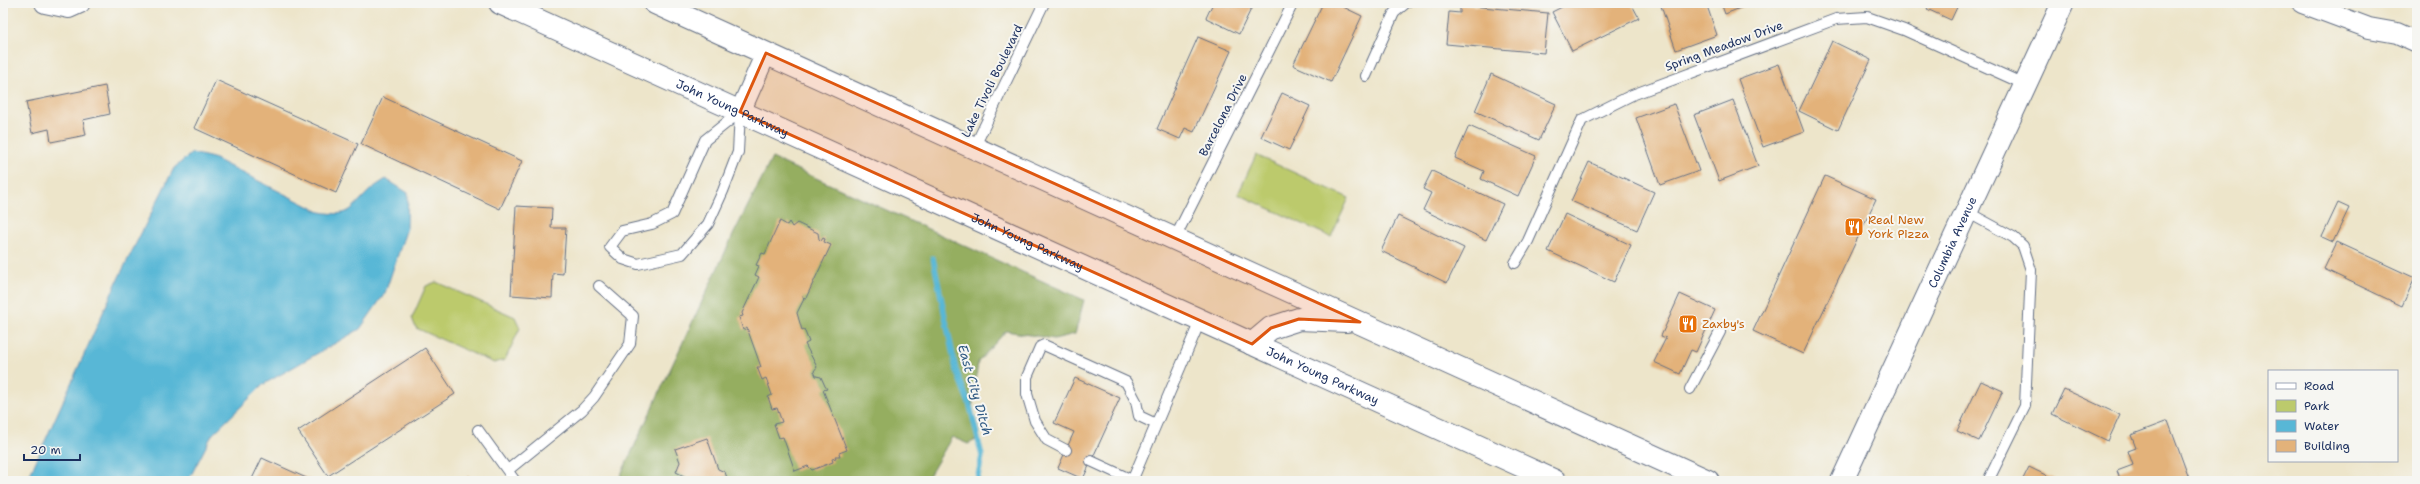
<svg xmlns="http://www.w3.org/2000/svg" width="2420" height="484" font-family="'Shantell Sans',sans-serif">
<rect width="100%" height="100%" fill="#f6f6f2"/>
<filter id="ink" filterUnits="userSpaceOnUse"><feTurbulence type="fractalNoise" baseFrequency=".025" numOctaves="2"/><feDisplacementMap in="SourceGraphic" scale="8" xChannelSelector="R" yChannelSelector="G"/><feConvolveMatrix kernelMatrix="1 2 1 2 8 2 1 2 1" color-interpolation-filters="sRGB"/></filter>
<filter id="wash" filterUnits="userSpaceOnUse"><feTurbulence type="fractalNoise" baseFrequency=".012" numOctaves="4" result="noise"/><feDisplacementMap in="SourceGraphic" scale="16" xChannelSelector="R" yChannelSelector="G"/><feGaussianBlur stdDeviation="0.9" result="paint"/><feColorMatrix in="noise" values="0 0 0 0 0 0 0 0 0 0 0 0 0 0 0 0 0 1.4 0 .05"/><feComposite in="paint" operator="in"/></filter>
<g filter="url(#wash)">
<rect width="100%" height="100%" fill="#ede5ca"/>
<path fill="#bcca6c" stroke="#6c7c65" d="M1256,155l93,43 -18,39 -93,-43z
M436,282l79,35 5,11 -15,32 -11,3 -78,-35 -4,-10 14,-32z"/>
<path fill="#95ae60" stroke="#586e5f" d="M772,158l312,142 -9,34 -21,5 -48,-8 -28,31 -6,48 6,29 -10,5 -16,-7 -26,44h-308l116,-248z"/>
<path fill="#58b7d6" stroke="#3a739a" d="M192,153l21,5 107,54c30,5 29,-1 48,-20 5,-5 12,-9 18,-13l22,14 -1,35 -22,65 -25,36 -96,55 -52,51 -24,46h-161l92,-204 55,-109z"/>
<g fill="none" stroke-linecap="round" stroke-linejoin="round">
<path stroke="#58b7d6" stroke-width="5.5" d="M933,258l23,112 14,36 12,50 -5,25"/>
</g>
<g id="blocks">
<path fill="#e3b27a" d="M1213,3h41l-15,31 -33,-16z
M1323,3h12l27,13 -31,66 -38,-17z
M1570,3h61l8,15 -67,33 -20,-39z
M1660,3h46l11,32 -41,15z
M1721,3h32l-28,11z
M1930,3h29l-8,17 -24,-11z
M1460,5l88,8 -4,40 -98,-9 3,-32 11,1z
M1198,37l33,14 -37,81 -9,-4 -5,11 -23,-10z
M1832,41l39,19 -33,70 -39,-19z
M1779,64l25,68 -41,15 -25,-68z
M1491,74l65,30 -17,36 -64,-29z
M216,80l142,64 -22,49 -142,-65z
M105,86l5,28 -27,6 3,15 -35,7 -2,-13 -17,4 -6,-31z
M1282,93l28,13 -21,44 -28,-13z
M383,97l139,64 -22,48 -139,-65z
M1733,100l25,66 -39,15 -25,-66z
M1674,104l25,67 -39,14 -24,-67z
M1469,126l67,30 -18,40 -37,-17 3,-8 -29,-13z
M1589,162l65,30 -17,38 -66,-29z
M1432,171l71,33 -17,36 -63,-30 8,-17 -8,-4z
M1825,176l51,23 -73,155 -50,-23z
M2338,203l11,5 -16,34 -11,-5z
M516,206l36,2 -1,20h15l-3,46 -10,-1 -1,25 -41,-3z
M1565,214l66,31 -17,37 -66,-31z
M1398,216l66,32 -17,35 -66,-32z
M780,221l7,4 2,-3 3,5 5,-4 21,10 1,6 2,2 2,-3 2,1 -1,3 7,3 -25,53 -4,-1 2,2 -7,14 5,17 2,-1 5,13 -4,2 12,23 -3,4 2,5 5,1 4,9 2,3 -4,1 24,60 -8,3 1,3h-5l1,2 -4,1 1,3 -21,8 -4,-4 -13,5 -12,-34 -4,1 -5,-14 8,-2 -5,-14 -5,1 -4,-12 4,-2 -6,-17 -4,2 -5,-13h4l-14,-39 -4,2 -4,-13 4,-1 -1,-3 17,-36 -4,-2 4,-9 -3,-1 6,-12 3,1z
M2337,242l78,36 -13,28 -78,-37z
M1680,294l35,16 -19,42 -5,-2 -11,24 -26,-12 12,-24 -5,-2z
M425,348l30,46 -127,82 -30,-45z
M1075,378l45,20 -37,81 -25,-11 16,-36 -20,-9z
M1981,381l22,10 -24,50 -22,-10z
M2064,389l56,26 -12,26 -56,-27z
M2168,421l22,60h-69l-4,-10 16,-6 -5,-14 8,-3 -5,-13z
M707,438l11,31 7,3 3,9h-39l-1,-3 -12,-6 4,-10 -5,-13z
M262,458l51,23h-62z
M2029,467l29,14h-36z
M469,476l3,5h-11z"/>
</g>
</g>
<g filter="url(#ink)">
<use href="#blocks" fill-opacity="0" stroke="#646f84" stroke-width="1"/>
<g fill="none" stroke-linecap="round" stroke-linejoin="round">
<defs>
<path id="lane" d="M1366,76l28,-63 12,-10
M740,112l-2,40 -15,39 -15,33 -26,30 -44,10 -15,-5 -13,-12 12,-16 30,-7 20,-10 33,-74z
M974,148l70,-145
M1967,212l46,25 10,9 8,24 -6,136 -37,75
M1175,238l118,-235
M1515,263l13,-22 54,-121 50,-25 204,-76 31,-2 37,13 122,55
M1690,389l30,-57
M478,430l37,51
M1066,450l-19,-10 -12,-19 -8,-27v-17l13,-30 4,-2 82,37 10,19 3,15 17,8
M1091,461l41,19
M508,470l74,-60 12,-13 36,-53 3,-28 -34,-30
M1132,481l68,-160"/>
<path id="street" d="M45,3l24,5 11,-5
M2302,3l67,25 28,5 20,9
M740,112l26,-59"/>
<g id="secondary">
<path id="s1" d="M1842,481l221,-478"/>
</g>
<g id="highway">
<path id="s2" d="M500,3l1055,478"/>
<path d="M655,3l1053,478"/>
<path d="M1252,344l19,-16 28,-9 48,2"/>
</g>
</defs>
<use href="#lane" stroke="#646f84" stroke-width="12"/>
<use href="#street" stroke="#646f84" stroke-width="22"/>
<use href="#secondary" stroke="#646f84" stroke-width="24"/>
<use href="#highway" stroke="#646f84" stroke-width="24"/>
<use href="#lane" stroke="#fff" stroke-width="10"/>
<use href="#street" stroke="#fff" stroke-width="20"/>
<use href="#secondary" stroke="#fff" stroke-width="22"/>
<use href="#highway" stroke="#fff" stroke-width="22"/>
</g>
</g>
<path fill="#de5710" fill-opacity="0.2" stroke="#de5710" stroke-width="3" stroke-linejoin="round" d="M766,53l594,269 -61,-3 -28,9 -19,16 -512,-232z"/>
<defs>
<symbol id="restaurant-square" viewBox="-11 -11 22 22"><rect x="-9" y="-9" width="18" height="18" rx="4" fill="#e8710a" stroke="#f6f6f2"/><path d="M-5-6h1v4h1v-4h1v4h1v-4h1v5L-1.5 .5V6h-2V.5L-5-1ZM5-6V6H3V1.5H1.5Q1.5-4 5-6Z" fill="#fff"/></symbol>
</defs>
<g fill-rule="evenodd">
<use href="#restaurant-square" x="1843" y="216" width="22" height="22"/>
<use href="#restaurant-square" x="1677" y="313" width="22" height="22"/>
</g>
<g text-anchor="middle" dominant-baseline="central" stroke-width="4" stroke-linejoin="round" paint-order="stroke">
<g font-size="12" fill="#1b2f5e" stroke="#f6f6f2">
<text transform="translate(1724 46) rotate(-20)">Spring Meadow Drive</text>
<text transform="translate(992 81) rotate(-64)">Lake Tivoli Boulevard</text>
<text stroke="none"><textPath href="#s2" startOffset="255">John Young Parkway</textPath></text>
<text transform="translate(1223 115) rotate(-63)">Barcelona Drive</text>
<text stroke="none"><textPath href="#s2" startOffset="579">John Young Parkway</textPath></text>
<text stroke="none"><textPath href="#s1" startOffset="263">Columbia Avenue</textPath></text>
<text stroke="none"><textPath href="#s2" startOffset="903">John Young Parkway</textPath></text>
</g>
<g font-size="12" fill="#c56008" stroke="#f6f6f2" text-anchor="start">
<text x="1868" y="220">Real New<tspan x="1868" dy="14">York Pizza</tspan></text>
<text x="1702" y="324">Zaxby's</text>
</g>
<g font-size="13" font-style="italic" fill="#2d5882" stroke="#f6f6f2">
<text transform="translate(975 390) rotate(74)">East City Ditch</text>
</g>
</g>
<rect width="2420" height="484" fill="none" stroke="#f6f6f2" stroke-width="16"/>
<rect x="2268" y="370" width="130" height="92" fill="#f6f6f2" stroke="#9ea6b7"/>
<rect x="2276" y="383" width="20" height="6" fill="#ffffff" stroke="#9ea6b7"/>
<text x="2304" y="390" font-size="12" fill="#1b2f5e">Road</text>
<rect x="2276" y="400" width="20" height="12" fill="#bcca6c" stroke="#9ea6b7"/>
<text x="2304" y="410" font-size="12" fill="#1b2f5e">Park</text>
<rect x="2276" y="420" width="20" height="12" fill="#58b7d6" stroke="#9ea6b7"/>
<text x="2304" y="430" font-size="12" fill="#1b2f5e">Water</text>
<rect x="2276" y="440" width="20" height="12" fill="#e3b27a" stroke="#9ea6b7"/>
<text x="2304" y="450" font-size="12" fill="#1b2f5e">Building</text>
<path d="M24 454v6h56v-6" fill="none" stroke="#1b2f5e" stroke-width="2"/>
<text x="30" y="454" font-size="12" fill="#1b2f5e" stroke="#f6f6f2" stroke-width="3" paint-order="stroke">20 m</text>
</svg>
